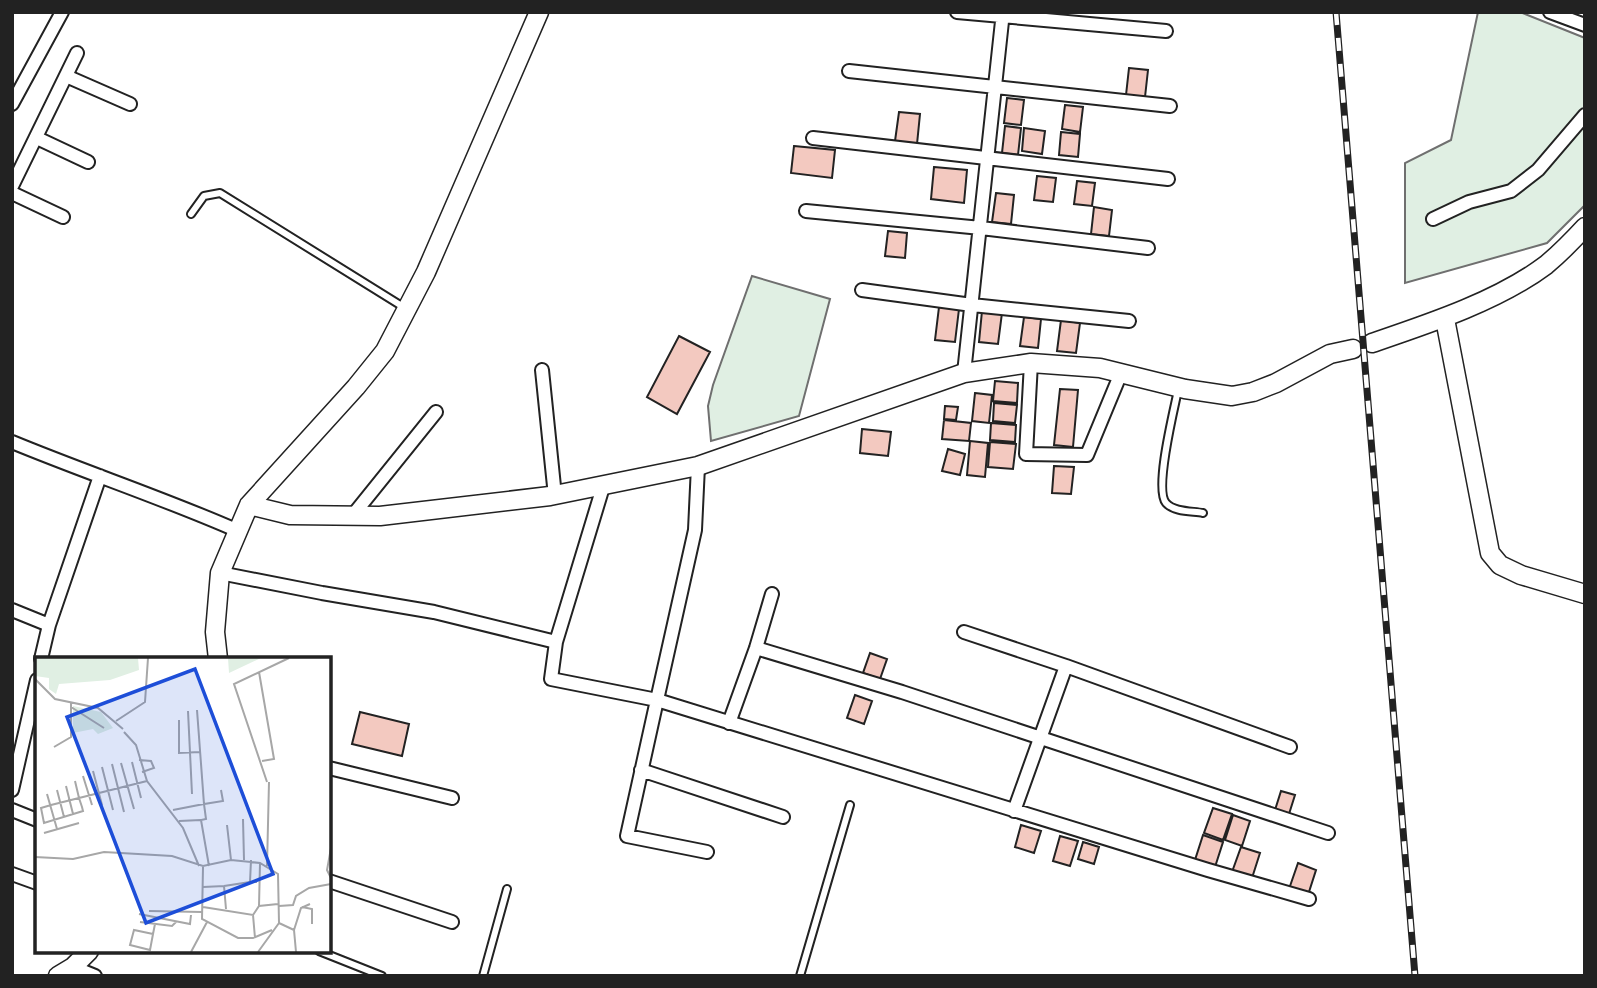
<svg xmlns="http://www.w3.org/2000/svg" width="1597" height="988" font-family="Montserrat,sans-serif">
<rect width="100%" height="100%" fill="#fff"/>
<path fill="#e0efe3" stroke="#6f6f6f" stroke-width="2" d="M1478,12h42l65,26v167l-38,38 -142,40v-120l46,-23z
M752,276l78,23 -31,117 -88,25 -3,-35 5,-21z"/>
<path fill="#f3c9c0" stroke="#222" stroke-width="2" d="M1129,68l19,2 -3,27 -19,-2z
M1007,98l17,2 -3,25 -17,-2z
M1065,105l18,2 -3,25 -18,-3z
M899,112l21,2 -3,30 -22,-3z
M1005,126l16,2 -3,27 -16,-2z
M1024,128l21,3 -3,23 -20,-3z
M1061,132l19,2 -2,23 -19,-2z
M794,146l41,4 -3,28 -41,-5z
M934,167l33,3 -3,33 -33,-4z
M1037,176l19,2 -3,24 -19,-2z
M1077,181l18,2 -3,23 -18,-2z
M996,193l18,2 -3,29 -19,-2z
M1094,207l18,3 -3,26 -18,-2z
M888,231l19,2 -2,25 -20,-2z
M939,307l20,2 -4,33 -20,-2z
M982,311l20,2 -4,31 -19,-2z
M1024,317l17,2 -3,29 -18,-2z
M1061,320l19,3 -4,30 -19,-2z
M679,336l31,16 -33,62 -30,-17z
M995,381l23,2 -1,20 -24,-2z
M1060,389l18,1 -5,57 -19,-2z
M975,393l17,2 -3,28 -17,-2z
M994,403l23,2 -2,18 -22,-2z
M945,406l13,1 -2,13 -12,-1z
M944,420l27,3 -2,18 -27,-2z
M991,423l25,2 -1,17 -25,-2z
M862,429l29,3 -3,24 -28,-3z
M970,441l18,2 -3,34 -18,-2z
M990,442l26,2 -3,25 -25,-2z
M948,449l17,5 -5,21 -18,-4z
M1054,466l20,1 -3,27 -19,-1z
M870,653l17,6 -7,20 -17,-6z
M855,695l17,6 -8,23 -17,-6z
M360,712l49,12 -7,32 -50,-12z
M1281,791l14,4 -6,19 -14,-4z
M1213,808l19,6 -9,26 -19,-7z
M1233,815l17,6 -8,25 -17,-6z
M1021,825l20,6 -7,22 -19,-6z
M1203,835l20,7 -8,25 -20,-7z
M1060,836l18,5 -8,25 -17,-5z
M1083,842l16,5 -5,17 -16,-5z
M1241,847l19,6 -8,25 -20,-6z
M1298,863l18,7 -8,25 -19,-6z"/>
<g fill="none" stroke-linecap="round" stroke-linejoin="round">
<defs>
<path id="lane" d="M191,214l13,-18 16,-3 185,115
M1178,390c-4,20 -24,99 -12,113 8,9 26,8 37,10
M319,951l63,25
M483,976l24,-87
M800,976l50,-171"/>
<path id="street" d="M957,12l209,19
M1550,12l35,13
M849,71l321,35
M66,76l64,28
M12,104l50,-92
M37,138l51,24
M813,138l355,41
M12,186l65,-133
M12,193l51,24
M806,211l175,17 167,20
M1433,219l36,-17 42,-11 27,-21 47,-55
M862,290l110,15 157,16
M1031,363l-5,91 61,1 34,-82
M542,370l13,126
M964,373l39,-361
M12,442c75,31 151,56 224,88
M353,515l83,-103
M220,573l102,20 112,19 122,30 -5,37 106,21 38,-170 3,-64
M12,610l37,15 51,-149
M964,632l102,34
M556,642l47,-155
M756,648l146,44 426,141
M41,659l8,-34
M729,723l27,-75 16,-54
M329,768l123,30
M641,770l142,47
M12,790l25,-110
M12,810l25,10
M1014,811l52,-145 224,81
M707,852l-80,-16 30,-136 551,170 101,29
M12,874l25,9
M329,881l123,41
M73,967l22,9"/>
<path id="secondary" d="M1445,319l45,234 10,12 21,10 64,19
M1372,343c56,-19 126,-42 174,-78 13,-11 27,-25 39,-38
M249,505l41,10 90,1 170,-20 148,-30 266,-93 67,-10 69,5 85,21 47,7 21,-4 23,-9 54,-29 23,-5
M218,659l-3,-27 5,-59 29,-68 107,-118 29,-36 41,-79 113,-260
M58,976l15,-9 16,-16"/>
</defs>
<use href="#lane" stroke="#222" stroke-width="10"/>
<use href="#street" stroke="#222" stroke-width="16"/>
<use href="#secondary" stroke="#222" stroke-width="21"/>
<use href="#lane" stroke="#fff" stroke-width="6"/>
<use href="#street" stroke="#fff" stroke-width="12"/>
<use href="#secondary" stroke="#fff" stroke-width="18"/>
<defs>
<path id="rail" d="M1336,12l79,964"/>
</defs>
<use href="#rail" stroke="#222" stroke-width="7"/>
<use href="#rail" stroke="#fff" stroke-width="4.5" stroke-dasharray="13" stroke-linecap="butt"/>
</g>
<g transform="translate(35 657)">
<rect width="296" height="296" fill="#fff"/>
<path d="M0,1h103l1,12 -29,10 -51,4 -3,10 -7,-5v-11l-14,-2zM193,1h33l-32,15zM38,49l28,6 12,16 -15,6 -5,-5 -20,4z" fill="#e0efe3"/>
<path fill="none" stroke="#a7a7a7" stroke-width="2" d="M224,15l15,87 -12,2M0,22l20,20 43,9 25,21M36,50l33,21M162,53l7,94 19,-3 -2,-11M153,54l4,83M144,63v33l21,-1M81,64l29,-19 3,-44M89,75l12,13 11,36 36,47 16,38M19,90l17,-10v-34M104,103l12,1 3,7 -12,4M97,105l9,36M86,106l13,46M77,107l12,48M67,110l11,43M58,114l9,34M48,119l9,29M40,124l4,17 3,9 1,4 -39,12 -3,-15 10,-3 96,-24M232,125l-33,-98 55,-26M31,129l7,28M22,133l7,27M12,137l10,35M138,153l31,-6 2,15 -5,1 8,46M208,162l1,41M144,164l22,-1M192,168l4,35M9,176l35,-10M296,191l-4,22 4,8M0,200l38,2 31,-7 68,4 31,10 28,-6 29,3 18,11 1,49 -21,29M216,203l-1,22h7M232,209l2,-84M168,210l-1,52 36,19h15l19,-8M189,229l26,-4M168,230l21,-1 2,23M224,249l1,-43M244,249l14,-1 3,-9 13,-8 22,-4M168,250l50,8 6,-9 19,-2M267,250l10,2v15M114,254l53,1M104,257l51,10 1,-9M218,258l2,23M105,265l32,4 4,-4M244,266l15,7 2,22M259,273l7,-22 9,-4M118,277l-19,-4 -4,15 20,5 3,-16 2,-10M156,295l16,-30"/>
<path fill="#1d4ed8" fill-opacity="0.15" stroke="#1d4ed8" stroke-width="3.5" d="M160,12l78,205 -127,49 -79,-206z"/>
<rect width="296" height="296" fill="none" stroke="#222" stroke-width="3.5"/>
</g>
<rect width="1597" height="988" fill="none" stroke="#222222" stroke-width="28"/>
</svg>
